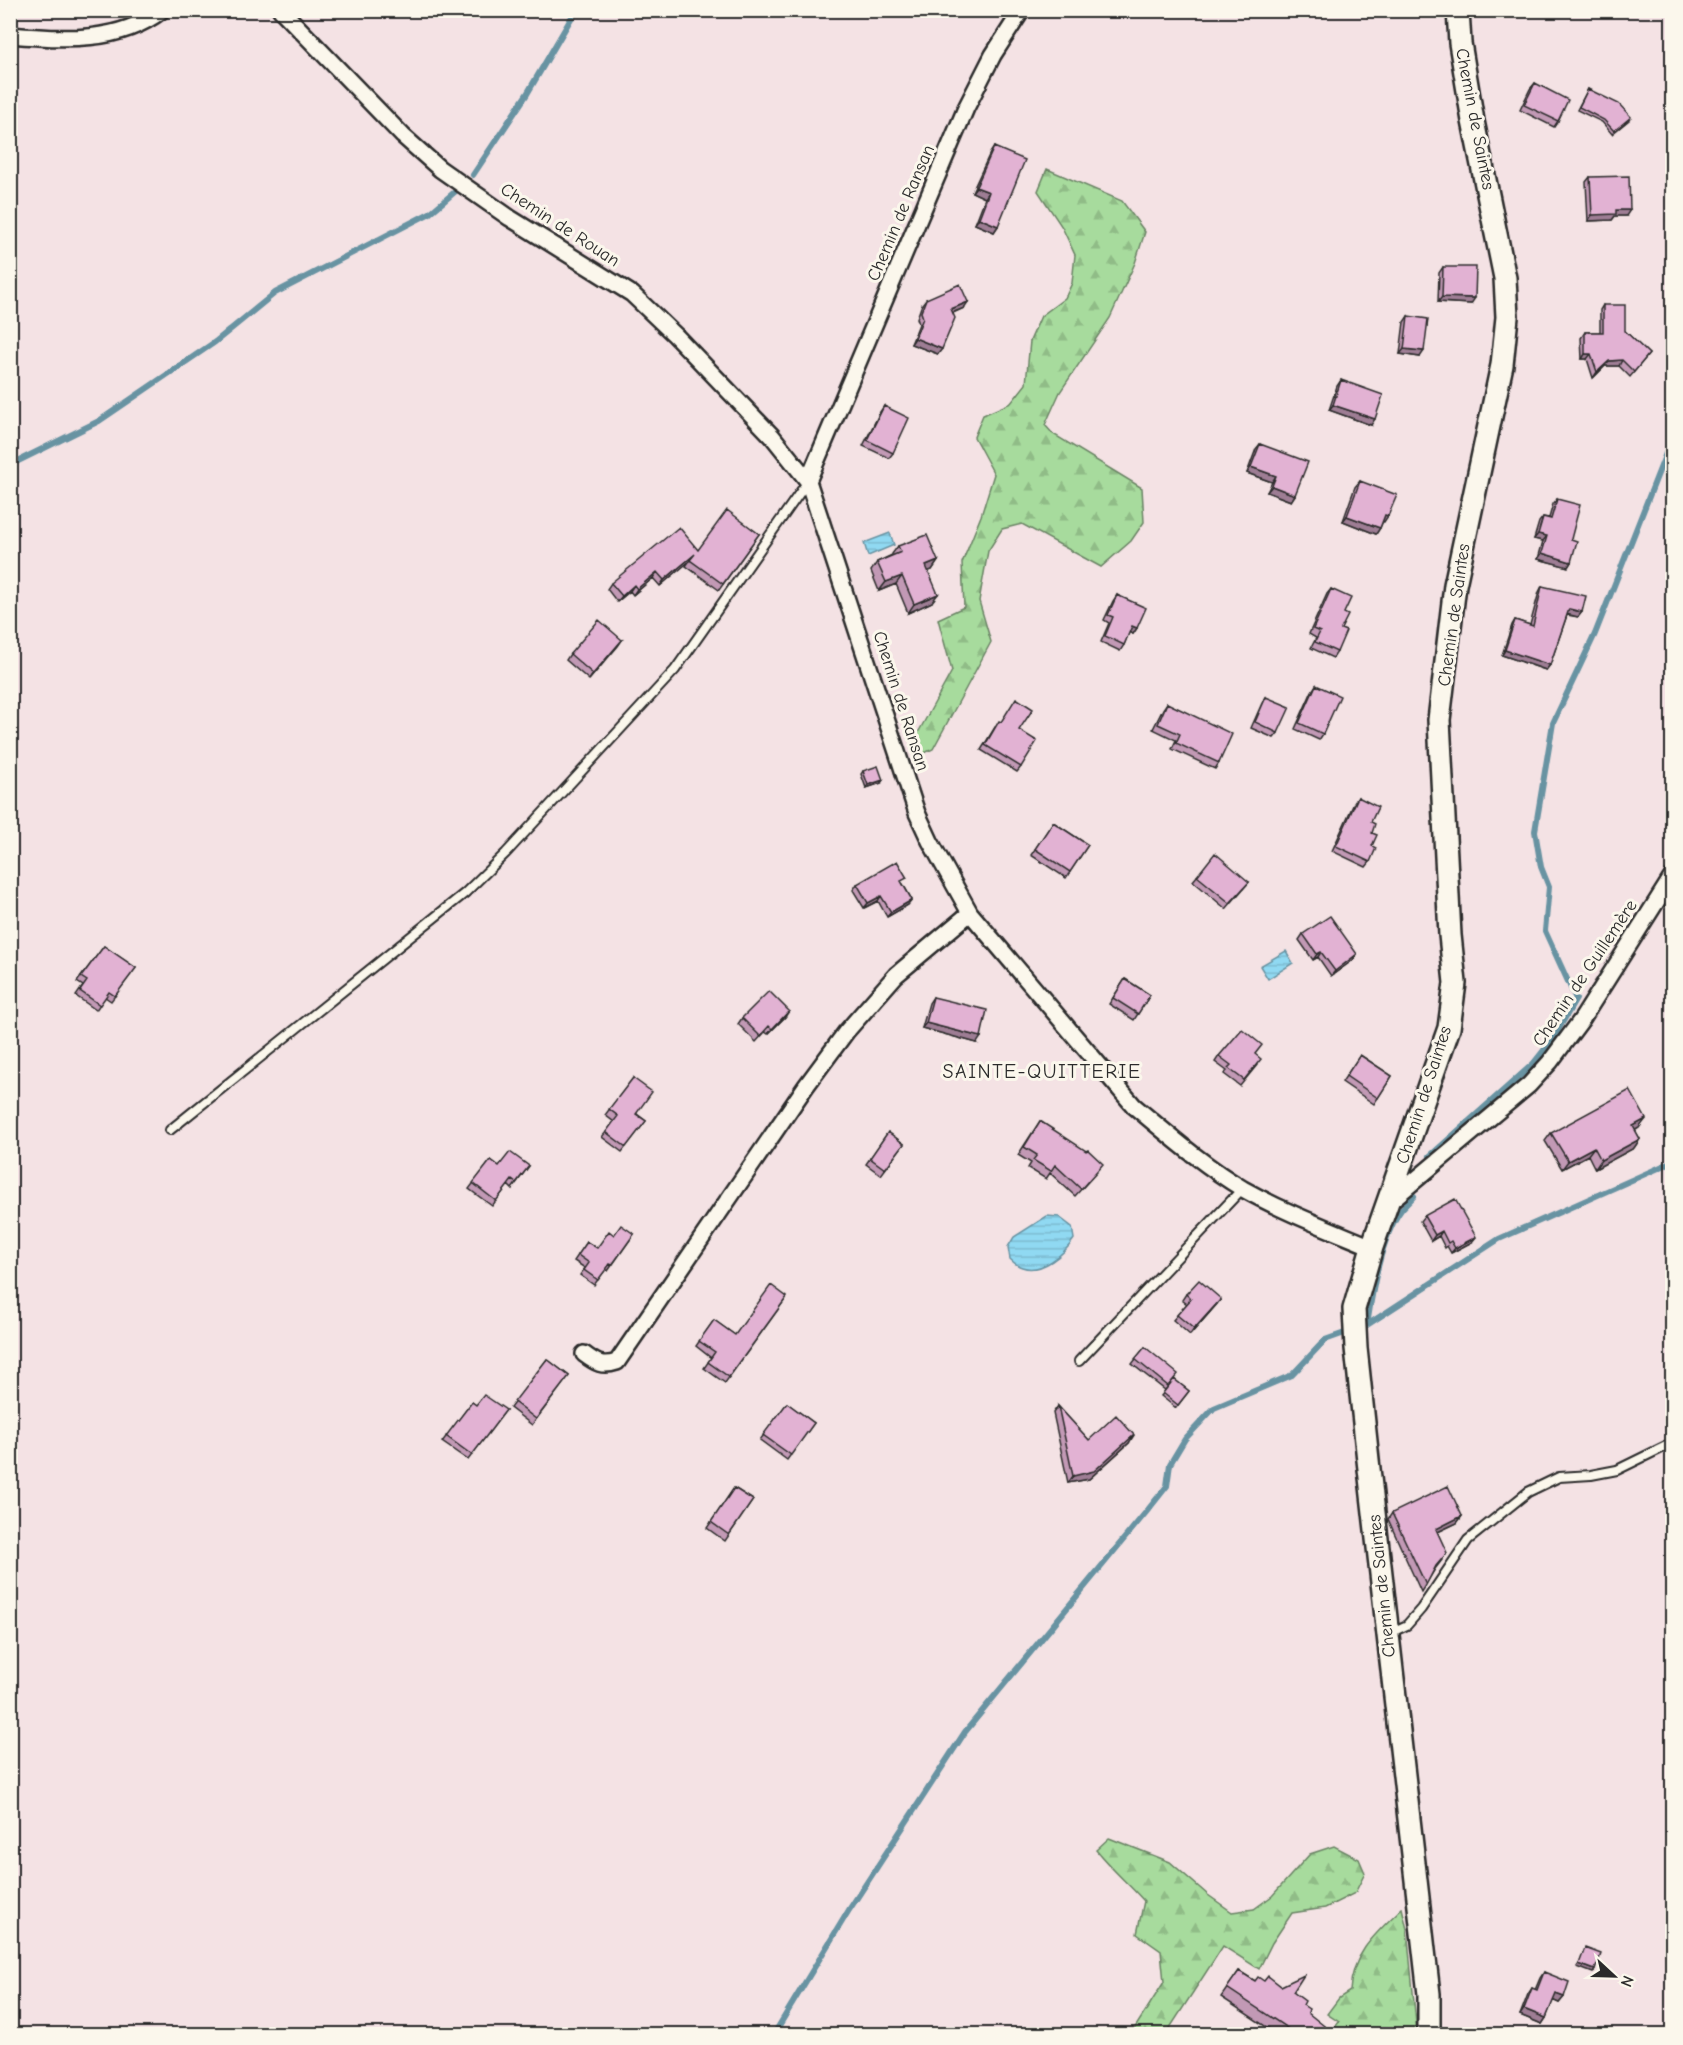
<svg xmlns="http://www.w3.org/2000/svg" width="1683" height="2045" font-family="'Comic Neue',sans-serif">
<defs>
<pattern id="forest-firs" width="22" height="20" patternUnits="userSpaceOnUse" patternTransform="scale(1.5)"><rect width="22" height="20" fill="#a7db9d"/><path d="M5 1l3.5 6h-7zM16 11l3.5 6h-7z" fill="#90bc87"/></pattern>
<pattern id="water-rules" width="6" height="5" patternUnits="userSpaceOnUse" patternTransform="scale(1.5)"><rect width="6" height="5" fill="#90d9f2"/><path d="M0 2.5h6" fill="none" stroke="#7cbad0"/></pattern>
</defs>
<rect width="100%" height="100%" fill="#f4e2e4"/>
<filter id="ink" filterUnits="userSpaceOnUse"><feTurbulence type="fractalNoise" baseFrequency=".0167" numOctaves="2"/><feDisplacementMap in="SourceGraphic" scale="12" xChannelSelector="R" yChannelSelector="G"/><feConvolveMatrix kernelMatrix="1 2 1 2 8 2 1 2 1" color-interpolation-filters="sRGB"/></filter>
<g filter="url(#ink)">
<path fill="url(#forest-firs)" stroke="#698364" stroke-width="1.5" d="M1047,169l75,32 23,31 -10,31 -25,55 -50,74 -15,33 8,9 89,54 2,34 -13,19 -30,26 -79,-43 -20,5 -14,22 -9,50 12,41 -58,107 -15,7 -5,-5 5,-18 34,-62 -14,-52 26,-12 -2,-44 19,-47 13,-42 -20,-37 9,-22 28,-12 15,-19 4,-43 11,-25 24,-18 7,-15 3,-28 -13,-28 -24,-36z
M1109,1838l61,24 38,33 24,17 22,-3 18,-13 38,-42 24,-8 25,13 6,14 -10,20 -30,15 -33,5 -20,30 -13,26 -36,-23 -57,88h-35l33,-52 -3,-31 -24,-17 7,-33c-16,-18 -33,-32 -48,-51z
M1402,1908l5,21 10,105h-87l9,-12 -12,-8 12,-16 11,-7c2,-38 26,-58 52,-83z"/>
<path fill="url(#water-rules)" stroke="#6893a2" stroke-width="1.5" d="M890,533l4,12 -26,11 -4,-13z
M1286,951l7,12 -25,16 -8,-13z
M1047,1216l12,1 13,10 2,12c-10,15 -32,35 -52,28 -4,-1 -9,-5 -12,-8l-2,-12 6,-10z"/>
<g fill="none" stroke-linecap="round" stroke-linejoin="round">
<path stroke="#6893a2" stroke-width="6" d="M473,175l54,-81 49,-84
M10,465l89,-44 116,-79 60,-49 155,-80 27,-23
M1430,1156l103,-92 19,-24 24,-41 -31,-68 4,-44 -8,-20 -6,-36 18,-108 42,-89 77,-196
M1367,1325c5,-33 14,-88 34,-115 4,-5 9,-9 13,-14
M774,2034l75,-124 116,-178 182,-221 20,-25 3,-22 15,-25 29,-31 78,-33 33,-35 42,-15 132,-86 173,-77"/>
<defs>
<path id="lane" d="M170,1130l295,-237 41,-40 169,-183 133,-189
M1079,1361l164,-173
M1390,1633l17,-8 14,-16 47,-69 60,-48 31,-15 32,-2 26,-5 55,-27"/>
<path id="street" d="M281,10l122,126 37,33 70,49 122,76 43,41 97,101 36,45
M1022,10l-29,45 -27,53 -158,373 109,332 13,28 40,72 164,193c35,29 69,59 109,83 41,23 86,40 129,58
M10,35c52,4 108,9 152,-25
M1388,1203l141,-118 21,-23 32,-43 90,-142
M584,1354c12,9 18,13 33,8l189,-276 40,-54 50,-57 74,-62"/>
<path id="secondary" d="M1429,2034v-40l-61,-534 -12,-112 -2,-39 18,-62 77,-219 6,-45 -5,-48 -11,-215 16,-135 47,-220 5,-48 -2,-39 -32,-157 -13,-78 -2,-33"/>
</defs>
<use href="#lane" stroke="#2b2b2b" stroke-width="12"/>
<use href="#street" stroke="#2b2b2b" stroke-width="20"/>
<use href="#secondary" stroke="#2b2b2b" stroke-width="26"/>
<use href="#lane" stroke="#fbf7ec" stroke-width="8"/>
<use href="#street" stroke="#fbf7ec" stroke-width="15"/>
<use href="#secondary" stroke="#fbf7ec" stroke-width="21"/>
</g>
<path fill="#c299b5" stroke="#2b2b2b" stroke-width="1.5" d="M1535,83l23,38 -4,6 -34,-17 10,-21z
M1588,89l41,31 -17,14 -10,-12 -25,-12z
M994,147l4,79 -4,6 -19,-8 10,-26 -13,-6 18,-39z
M1590,177l36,39h-11l-3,4 -24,1 -2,-39z
M1443,267l28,37 -33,-2 1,-29z
M926,299l38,9 -11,5 -15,41 -27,-10 8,-20 -2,-6 5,-14z
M1603,305l22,26 24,23 -19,23 -11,-11h-14l-12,12 -6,-19h-5l-1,-21 4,-6h15v-22z
M1408,316l12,41 -20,-3 4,-32z
M1341,380l30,45 -42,-15 8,-24z
M884,406l9,47 -4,5 -26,-12 17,-34z
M1260,444l35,51 -4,6 -24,-9 5,-10 -25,-9 9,-24z
M1360,481l24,41 -1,-1 -3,7 -4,6 -33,-13 12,-34z
M1557,499l14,40v23l-3,5 -30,-8 5,-18 -9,-2 5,-17 4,-5 6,1 4,-14z
M759,534l-40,56 -33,-24 4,-6 -30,26 -7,-8 -20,17 -3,-4 -13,11 -10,-13 4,-6 87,-33z
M898,546l40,15 -6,9 -4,1 4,31 -24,11 -12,-29 -17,7 -8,-20 6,-9 15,-7v-1z
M1542,586l40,26 -4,5 -11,-2 -17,50 -4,5 -44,-15 10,-30 3,-5 15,5 9,-33z
M1331,589l13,24 -7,39 -4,6 -22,-10 5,-10 -7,-4 18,-40z
M1117,595l20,33 -4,6 -4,-2 -5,13 -4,6 -19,-9 8,-19 -5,-3 9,-19z
M622,640l-33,40 -23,-20 4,-6z
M1316,685l7,49 -4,6 -24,-11 17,-38z
M1266,697l12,36 -4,5 -23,-10 11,-25z
M1167,703l52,60 -4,6 -43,-20 4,-9 -23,-11 10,-20z
M995,727l24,3 2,37 -4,5 -36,-22z
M863,771l18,12 -15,5 -5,-14z
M1358,797l13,25 1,24 -2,16 -4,5 -34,-16 22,-48z
M1053,822l35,23 -22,33 -35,-23z
M1197,876l52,6 -23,27 -33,-28z
M857,884h46l9,16 -4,5 -21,12 -9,-16 -14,7 -11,-18z
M1303,934l54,20 -4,6 -22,16 -13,-19 -5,3 -14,-20z
M104,946l32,22 -25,33 -6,-4 -9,13 -20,-14 7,-10 -6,-4z
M1125,979l25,16 -16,25 -25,-16z
M933,997l44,46 -55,-15 7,-25z
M785,1017l-17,17 -3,-2 -9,10 -18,-18 4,-6z
M1255,1054l2,11 -17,21 -16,-12 3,-3 -12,-9 4,-6z
M1360,1055l32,21 -18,28 -32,-22z
M633,1078l4,36 9,7 -24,31 -20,-15 12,-15 -9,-7z
M1040,1121l57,51 -22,24 -25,-23 -4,6 -18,-11 3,-5 -13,-8z
M1639,1128l-4,2 5,9 -6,9 -39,21 -7,-14 -26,14 -17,-28 6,-8z
M888,1132l16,12 -23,31 -15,-11z
M491,1160l8,6h30l-17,23 -4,-4 -16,21 -23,-17z
M1424,1216l48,26 -21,11 -4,-7 -2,2 -6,-12 -8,5 -11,-20z
M634,1234l-26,37 -2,-2 -12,16 -14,-10 5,-7 -11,-7 13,-19 10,6 17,-13z
M1186,1294l31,10 -27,31 -17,-15 14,-16 -5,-4z
M787,1297l-62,86 -21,-15 7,-10 -15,-12 18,-26 21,15z
M1145,1347l29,32 15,12 -13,17 -15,-12 10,-12 -6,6 -33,-26z
M547,1359l22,17 -37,49 -22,-17z
M472,1402l4,3 30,5 -38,50 -26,-18z
M787,1403l27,20 -27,37 -27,-20z
M1058,1406l31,34 40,3 -40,36 -21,4 -15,-70z
M734,1488l19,12 -28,41 -18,-13z
M1392,1513l70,3 -5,7 -19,9 4,28 -7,9 -14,23 -33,-73z
M1239,1971l16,10h9l17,5 12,6 10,13 5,8 16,21h-47l-56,-37z
M1544,1972l20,25 -5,6 -6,-3 -7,18 -4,6 -22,-9 8,-21 4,-6 3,2 5,-12z"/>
<path fill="#9e7d94" stroke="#2b2b2b" stroke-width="1.5" d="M976,187l13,5 -4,6 -13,-6z
M1616,210h14l-4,6h-11l-3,4 -24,1 4,-6z
M979,218l19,8 -4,6 -19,-8z
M1442,297l33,1 -4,6 -33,-2z
M968,302l-4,6 -17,7 4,-6z
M915,338l27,11 -4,5 -27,-10z
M1404,349l20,2 -4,6 -20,-3z
M1585,354h6l-4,5h-5z
M1622,360l-3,6h-14l-12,12 4,-6 12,-11z
M1333,405l42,14 -4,6 -42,-15z
M1251,467l25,9 -4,6 -25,-9z
M1272,486l23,9 -4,6 -24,-9z
M1385,515l3,1 -4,6 -3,-2z
M1347,516l33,12 -4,6 -33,-13z
M1538,534l9,2 -4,5 -9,-2z
M1542,553l29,9 -3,5 -30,-8z
M695,554l-4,6 -31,26 4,-6z
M938,561l-6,9 -13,5 7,-9z
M657,572l-4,6 -20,17 4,-6z
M902,576l-6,8 -17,7 7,-9z
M634,585l-4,6 -13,11 5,-6z
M938,594l-6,8 -24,11 6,-9z
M1569,609l13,3 -4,5 -12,-3z
M1132,626l5,2 -4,6 -5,-2z
M622,640l-4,6 -29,34 4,-6z
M1505,650l45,15 -4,5 -44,-15z
M883,780l-2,3 -15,5 2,-3z
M881,896l-3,5 -14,7 4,-5z
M912,900l-4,5 -21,12 4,-5z
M1321,952l-3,5 -5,3 4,-6z
M1357,954l-4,6 -22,16 4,-5z
M789,1011l-4,6 -17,17 4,-5z
M926,1023l55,14 -4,6 -55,-15z
M1646,1119l-7,9 -12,7 6,-9z
M1640,1139l-6,9 -39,21 6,-9z
M1594,1147l-6,8 -26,14 6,-8z
M1442,1231l-3,5 -8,5 4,-6z
M1476,1237l-4,5 -21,11 4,-5z
M1221,1299l-4,5 -27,31 4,-6z
M1134,1435l-5,8 -40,36 -21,4 5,-7z
M1462,1516l-5,7 -26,12 5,-6z
M1579,1964l16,6 -2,3 -16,-6z
M1556,1994l8,3 -5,6 -7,-3z
M1524,2009l22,9 -4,6 -22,-9z"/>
<path fill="#e2b2d3" stroke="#2b2b2b" stroke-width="1.5" d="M1535,83l33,17 -10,21 -34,-16z
M1588,89l31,15 12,13 -17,14 -10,-11 -25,-13z
M994,147l31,13 -27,66 -19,-8 10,-26 -13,-5z
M1629,176l1,34h-14v4l-24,1 -2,-38z
M1443,267h33l-1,31 -33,-1z
M960,284l8,18 -17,7 4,9 -13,31 -27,-11 8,-20 -2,-6 5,-13z
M1603,305h22v26l24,23 -15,18 -12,-12 -13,1 -12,11 -6,-18h-6v-22h18z
M1408,316l20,3 -4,32 -20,-2z
M1341,380l42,15 -8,24 -42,-14z
M884,406l25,12 -16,35 -26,-13z
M1260,444l48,18 -13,33 -23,-9 4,-10 -25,-9z
M1360,481l37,14 -9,21 -3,-1 -5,13 -33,-12z
M1557,499l23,6 -9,34 6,2 -6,21 -29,-9 5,-17 -9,-2 5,-17 8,2z
M727,510l32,24 -36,50 -33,-24 5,-6 -31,26 -7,-8 -20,17 -3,-4 -12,11 -11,-13 68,-56 19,23z
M927,535l11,26 -12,5 12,28 -24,10 -12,-28 -16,6 -9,-20 24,-10 -3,-6z
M1542,586l44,10 -4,16 -13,-3 -19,56 -45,-15 10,-30 18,6z
M1331,589l20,9 -7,15 4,2 -7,14 5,2 -9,21 -22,-10 5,-10 -7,-3z
M1117,595l29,13 -9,20 -5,-2 -8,19 -19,-9 8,-19 -5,-2z
M599,620l23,20 -29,34 -23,-20z
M1316,685l24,11 -17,38 -24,-11z
M1266,697l24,10 -12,26 -23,-11z
M1016,698l17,11 -14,21 18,11 -16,26 -36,-22 14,-24 2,1z
M1167,703l65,31 -13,29 -43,-20 4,-9 -22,-10z
M878,766l5,14 -15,5 -5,-14z
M1358,797l20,10 -7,15 4,2 -3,9 5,2 -5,11 4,2 -6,14 -34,-16z
M1053,822l35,23 -18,27 -35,-23z
M1215,853l34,29 -19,21 -33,-27z
M897,861l10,17 -6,3 11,19 -21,12 -10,-16 -13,7 -11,-19z
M1330,916l27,38 -22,17 -14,-19 -4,2 -14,-20z
M104,946l32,22 -21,28 -6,-4 -9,13 -20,-14 7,-10 -6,-4z
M1125,979l25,16 -12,19 -25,-16z
M769,991l20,20 -17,18 -3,-3 -9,10 -18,-18z
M933,997l54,13 -6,27 -55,-14z
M1242,1029l20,16 -7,9 6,5 -17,21 -16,-12 3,-3 -12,-9z
M1360,1055l32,21 -14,22 -32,-22z
M633,1078l19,14 -16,22 10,7 -20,26 -20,-15 12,-16 -9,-7z
M1630,1090l16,29 -13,7 7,13 -39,21 -7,-13 -26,14 -17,-28z
M1040,1121l46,30 2,-1 15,14 -22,25 -26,-24 -4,6 -18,-11 4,-5 -13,-8z
M888,1132l16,12 -19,25 -15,-11z
M510,1152l19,14 -13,17 -4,-3 -16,21 -23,-18 18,-23 8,6z
M1455,1199l21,38 -21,11 -4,-7 -3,2 -6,-12 -7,4 -11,-19z
M621,1225l13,9 -22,31 -2,-1 -12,16 -14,-10 5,-7 -11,-8 9,-13 10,6 12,-17 5,4z
M1199,1280l22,19 -27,30 -17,-14 14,-16 -5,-5z
M771,1285l16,12 -58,80 -21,-15 7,-10 -16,-11 15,-21 21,15z
M1145,1347l33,27 -10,12 -33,-27z
M547,1359l22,17 -33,43 -22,-17z
M1174,1379l15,12 -11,14 -15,-12z
M484,1395l22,15 -34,45 -26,-19 26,-34 4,3z
M787,1403l27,20 -23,32 -28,-20z
M1058,1406l31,34 27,-25 18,20 -40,36 -21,5z
M1448,1486l14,30 -26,13 11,24 -11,13 -10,19 -34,-72z
M734,1488l19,12 -24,35 -18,-13z
M1585,1948l16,6 -6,16 -16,-6z
M1239,1971l16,10 3,-4 6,4 4,-5 13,10 23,-11 -11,17 12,9 -2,4 6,4 -1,4 20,16 -4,5h-28l-69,-46z
M1544,1972l25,10 -5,15 -8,-3 -10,24 -22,-9 8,-21 5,2z"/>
</g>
<g text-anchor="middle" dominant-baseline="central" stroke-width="6" stroke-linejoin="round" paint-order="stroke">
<g font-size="18" fill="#2b2b2b" stroke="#fbf7ec">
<text transform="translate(1475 119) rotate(79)">Chemin de Saintes</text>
<text transform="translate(901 213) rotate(-67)">Chemin de Ransan</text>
<text transform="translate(560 225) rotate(33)">Chemin de Rouan</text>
<text transform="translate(1454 615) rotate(-82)">Chemin de Saintes</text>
<text transform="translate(901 701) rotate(72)">Chemin de Ransan</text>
<text transform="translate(1585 973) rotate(-56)">Chemin de Guillemère</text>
<text transform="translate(1424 1095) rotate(-72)">Chemin de Saintes</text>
<text transform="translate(1382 1586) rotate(-96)">Chemin de Saintes</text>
</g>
<g font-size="20" letter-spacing="1.5" fill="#2b2b2b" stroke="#fbf7ec">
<text x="1042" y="1071">SAINTE-QUITTERIE</text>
</g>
</g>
<rect width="1683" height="2045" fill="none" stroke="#fbf7ec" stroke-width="36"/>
<rect x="18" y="18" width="1647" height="2009" fill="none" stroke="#2b2b2b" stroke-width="2" filter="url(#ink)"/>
<g transform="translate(1614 1976) rotate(112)" stroke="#fbf7ec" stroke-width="4.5" paint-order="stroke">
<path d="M0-4.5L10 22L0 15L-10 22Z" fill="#2b2b2b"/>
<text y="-9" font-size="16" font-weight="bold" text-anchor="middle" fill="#2b2b2b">N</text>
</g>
</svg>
